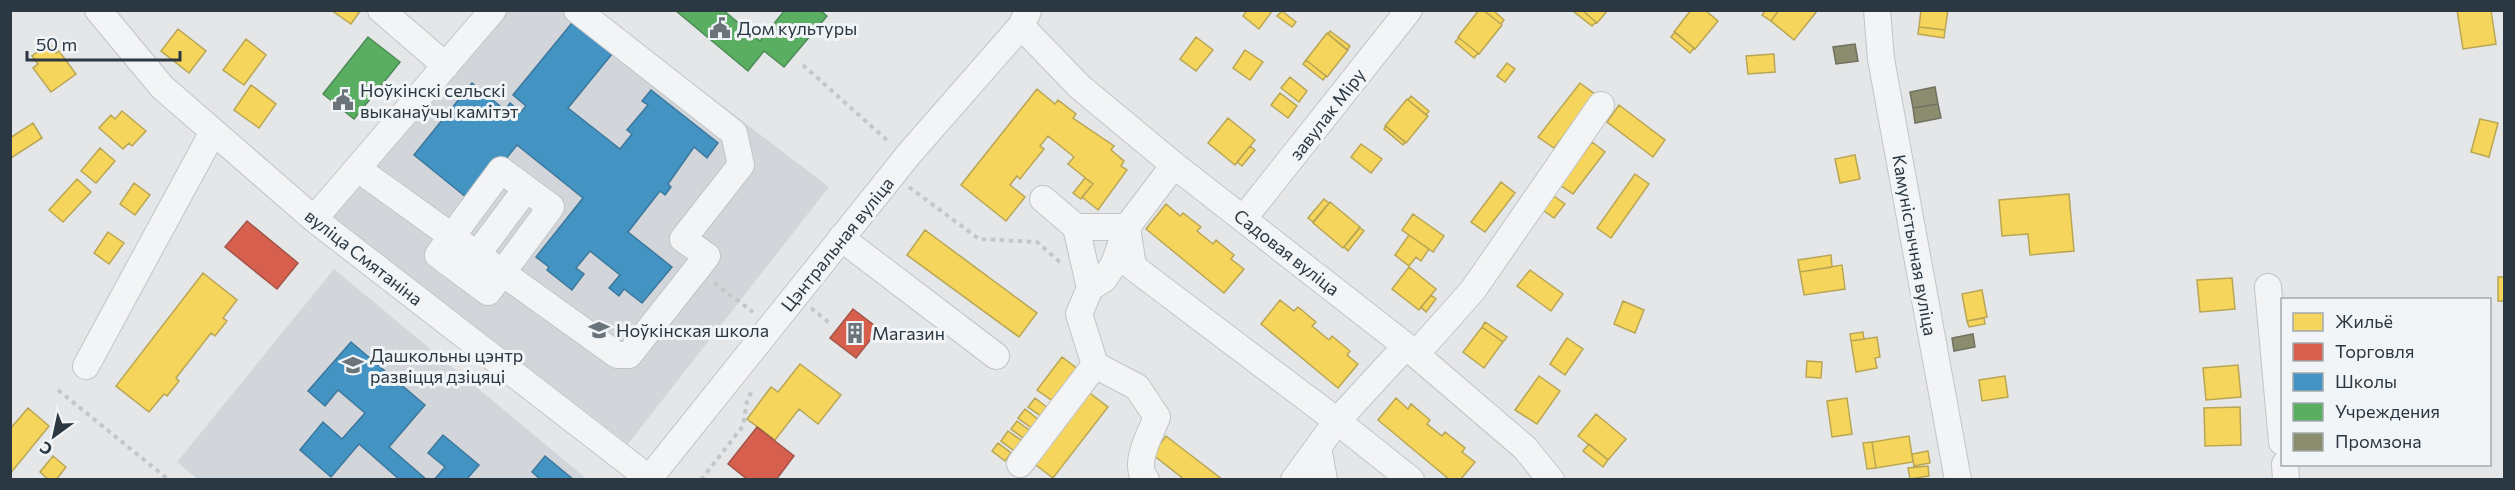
<svg xmlns="http://www.w3.org/2000/svg" width="2515" height="490" font-family="Commissioner,sans-serif">
<rect width="100%" height="100%" fill="#e4e6e8"/>
<path fill="#d2d6db" d="M508,11h90l231,176 -201,257 -295,-227z
M334,269l253,210 -388,1 -22,-18z"/>
<path fill="#f6d55c" stroke="#b9a654" stroke-width="1.5" d="M331,10h30l-10,14z
M1247,10h26l-14,19 -16,-13z
M1479,10h4l19,15 -23,29 -21,-17z
M1483,10h10l11,10 -3,4z
M1582,10h26l-11,13z
M1582,10l14,12 -4,4 -19,-15z
M1691,10h14l13,11 -23,28 -21,-17z
M1766,10h13l-8,11 -9,-6z
M1779,10h37l1,1 -23,29 -23,-19z
M1921,10h27l-3,20 -26,-3z
M2457,10h34l5,34 -33,5z
M1282,11l14,11 -4,5 -15,-11z
M1919,27l26,3 -1,8 -26,-4z
M178,29l28,22 -17,22 -28,-22z
M1330,31l20,15 -3,4 -19,-16z
M1675,32l19,16 -4,5 -19,-16z
M1327,33l21,17 -21,27 -21,-17z
M1196,37l17,13 -17,21 -16,-12z
M1459,38l19,15 -4,5 -19,-16z
M246,39l20,16 -22,30 -21,-15z
M49,43l7,10 3,-2 17,23 -25,18 -18,-24 5,-4 -6,-8z
M1245,50l18,12 -13,18 -17,-12z
M1774,54l1,18 -27,2 -2,-18z
M1306,60l20,16 -3,4 -20,-16z
M1507,63l8,6 -10,13 -8,-6z
M1290,77l17,14 -8,11 -18,-14z
M1580,83l16,12 -42,53 -16,-11z
M251,85l25,19 -17,24 -25,-18z
M1037,89l18,15 3,-4 18,14 -3,4 41,28 -3,4 13,11 -3,5 6,4 -29,40 -16,-13 11,-13 -25,-20 6,-7 -26,-21 -8,10 4,3 -24,30 -3,-3 -7,9 15,12 -19,24 -45,-36z
M1280,93l17,13 -9,12 -17,-13z
M1411,96l18,15 -3,4 -18,-15z
M1407,99l21,17 -22,27 -21,-17z
M1619,105l46,35 -12,17 -46,-35z
M122,111l24,20 -14,15 -3,-3 -6,6 -24,-21 12,-13 4,4z
M1228,118l27,22 -20,25 -27,-22z
M2480,119l18,4 -9,34 -18,-5z
M33,123l9,15 -31,20 -1,-20z
M1386,126l19,16 -2,3 -19,-16z
M1592,142l13,10 -32,42 -13,-9z
M1361,144l21,15 -11,14 -20,-16z
M1250,146l5,4 -13,16 -5,-4z
M100,148l15,13 -19,22 -15,-12z
M1855,155l5,24 -20,4 -5,-24z
M1635,174l14,10 -38,54 -14,-10z
M1085,178l8,6 -12,15 -8,-6z
M77,179l14,13 -28,30 -14,-12z
M1501,182l14,11 -30,39 -14,-10z
M134,183l16,12 -15,20 -15,-11z
M1551,194l14,10 -11,14 -14,-10z
M2069,194l5,57 -44,4 -2,-21 -26,2 -3,-36z
M1324,199l5,4 -16,19 -5,-4z
M1330,202l30,25 -17,21 -30,-25z
M1166,204l14,12 3,-3 18,14 -4,4 16,13 3,-4 18,15 -3,4 13,10 -20,24 -78,-64z
M1413,214l31,22 -11,16 -31,-22z
M1360,228l4,3 -16,20 -4,-4z
M925,230l112,83 -18,24 -112,-82z
M108,232l16,11 -15,21 -15,-11z
M1409,235l20,14 -8,12 -5,-4 -7,9 -14,-11z
M1831,255l1,12 -32,5 -2,-12z
M1842,265l3,24 -41,6 -4,-23z
M1409,267l27,22 -17,21 -27,-21z
M1530,270l33,24 -12,17 -34,-25z
M203,273l34,27 -14,18 4,3 -12,15 -4,-3 -35,45 3,3 -12,15 -3,-2 -15,18 -33,-26z
M2498,277h6v24h-6z
M2232,278l3,31 -35,3 -3,-32z
M1982,290l5,27 -20,4 -5,-27z
M1431,295l5,4 -10,13 -5,-5z
M1280,300l14,11 4,-4 18,15 -4,4 17,14 3,-4 18,15 -3,4 11,9 -20,24 -77,-64z
M1623,301l21,9 -9,23 -21,-9z
M1984,318l1,6 -16,3 -2,-6z
M1485,322l22,15 -4,5 -21,-15z
M1482,327l21,15 -19,26 -21,-16z
M1863,332l1,7 -13,2 -1,-7z
M1877,337l3,20 -5,1 2,10 -21,4 -5,-31z
M1567,338l16,11 -18,26 -15,-11z
M1062,357l20,15 -25,32 -20,-14z
M1807,361l15,1 -1,16 -15,-1z
M800,364l41,31 -23,29 -19,-15 -24,31 -28,-21 24,-32 7,5z
M2238,365l3,32 -35,3 -3,-32z
M1539,376l21,15 -23,33 -22,-14z
M2005,376l3,21 -26,4 -3,-21z
M1087,391l21,16 -55,71 -21,-16z
M1035,398l17,13 -7,8 -17,-12z
M1396,398l12,11 3,-5 19,16 -3,4 15,12 3,-4 20,16 -3,4 13,10 -15,18h-10l-72,-60z
M1847,398l5,36 -20,3 -5,-36z
M2240,407l1,38 -36,1 -1,-38z
M28,408l21,18 -39,48v-45z
M1025,409l18,14 -6,9 -19,-14z
M1596,414l30,25 -18,21 -30,-24z
M1017,421l16,12 -6,8 -16,-12z
M1008,431l17,12 -8,10 -16,-12z
M1166,436l57,44h-38l-33,-26z
M1909,436l4,26 -37,6 -4,-26z
M1872,442l4,26 -9,1 -4,-26z
M998,443l13,10 -6,8 -13,-10z
M1589,444l19,16 -5,7 -20,-16z
M1928,451l2,12 -16,3 -2,-12z
M53,456l13,11 -10,13h-7l-9,-8z
M1928,466l1,10 -19,3 -2,-11z"/>
<path fill="#d6604d" stroke="#a35449" stroke-width="1.5" d="M247,221l51,42 -21,26 -52,-42z
M853,309l26,20 -23,29 -26,-20z
M757,427l37,29 -18,24h-28l-20,-16z"/>
<path fill="#4393c3" stroke="#3c779c" stroke-width="1.5" d="M576,18l40,31 -48,59 52,41 12,-15 -5,-4 21,-25 -6,-4 9,-11 67,53 -11,15 -13,-11 -26,37 3,3 -6,8 -5,-4 -32,41 44,35 -30,36 -18,-14 -5,7 -10,-8 11,-13 -30,-24 -14,17 8,6 -12,16 -25,-20 2,-3 -13,-10 47,-59 -66,-53 -45,57 -58,-47 58,-72 33,27 5,-7 11,9 5,-6 -13,-11z
M351,342l74,63 -36,42 38,33h-27l-41,-36 -28,33 -31,-27 23,-28 19,17 23,-26 -27,-23 -13,16 -17,-15z
M443,435l36,30 -13,15h-32l11,-13 -17,-14z
M545,456l29,24h-33l-9,-8z"/>
<path fill="#5aae61" stroke="#4c8a57" stroke-width="1.5" d="M675,10h48l37,31 25,-31h35l7,6 -43,51 -20,-16 -16,20z
M368,37l32,25 -46,57 -31,-25z"/>
<path fill="#8c8c6e" stroke="#6f7260" stroke-width="1.5" d="M1855,44l3,17 -22,3 -3,-17z
M1935,87l3,17 -25,4 -3,-16z
M1938,104l3,14 -26,5 -2,-15z
M1973,334l2,13 -21,4 -2,-13z"/>
<g fill="none" stroke-linecap="round" stroke-linejoin="round">
<defs>
<path id="minor" d="M98,10l64,77 152,132 337,261
M381,10l65,56
M1877,10l4,49 77,421
M1021,26l59,61 94,78 232,181 119,102 26,32
M358,169l259,186h12l78,-99 -24,-17 58,-74 -7,-32 -157,-123
M501,170l50,37 -63,85 -50,-37z
M1043,199l33,28h51
M1244,218l165,-208
M314,219l179,-209
M1076,227l14,61
M1127,227l6,40 204,154 74,59
M841,238l155,118
M467,268l59,-79
M2268,287l14,155
M1416,354l57,-64 128,-185
M1095,365l42,22 20,30c-6,16 -25,47 -11,63
M86,366l127,-234
M1318,447l6,33
M1020,464l75,-99 -16,-51 11,-26 14,-9 10,-15 13,-37 47,-62
M2285,464l1,16
M648,480l261,-326 112,-128 7,-15
M1294,480l43,-59 69,-75"/>
</defs>
<use href="#minor" stroke="#c2c4c6" stroke-width="28"/>
<path stroke="#c4c7c8" stroke-width="4" stroke-dasharray="4.5 4.5" stroke-linecap="butt" d="M803,65l86,77
M909,187l70,52 58,3 25,22
M714,283l39,29
M811,308l21,17
M58,390l111,90
M701,480l42,-54 4,-25 6,-13"/>
<use href="#minor" stroke="#f3f4f5" stroke-width="26"/>
</g>
<defs>
<symbol id="civic-bare" viewBox="-9 -9 18 18"><path d="M-.6-6.5H3V-4.5H.6V-3L4-1V1h2V6H-6V1h2V-1L-.6-3ZM-1.2 2.5V6h2.4V2.5Z" fill="#6c747b" stroke="#f2f5f7" stroke-width="2.5" paint-order="stroke"/></symbol>
<symbol id="school-bare" viewBox="-9 -9 18 18"><path d="M0-5L7-2L0 1L-7-2ZM-4 1L0 2.5L4 1V4Q0 6-4 4Z" fill="#6c747b" stroke="#f2f5f7" stroke-width="2.5" paint-order="stroke"/></symbol>
<symbol id="building-bare" viewBox="-9 -9 18 18"><path d="M-4-6H4V6H1V3H-1V6H-4ZM-2.5-4.3h1.7v1.8h-1.7ZM.8-4.3h1.7v1.8H.8ZM-2.5-1h1.7V.8h-1.7ZM.8-1h1.7V.8H.8Z" fill="#6c747b" stroke="#f2f5f7" stroke-width="2.5" paint-order="stroke"/></symbol>
</defs>
<g fill-rule="evenodd">
<use href="#civic-bare" x="705" y="13" width="30" height="30"/>
<use href="#civic-bare" x="328" y="85" width="30" height="30"/>
<use href="#school-bare" x="584" y="315" width="30" height="30"/>
<use href="#building-bare" x="840" y="318" width="30" height="30"/>
<use href="#school-bare" x="338" y="350" width="30" height="30"/>
</g>
<g text-anchor="middle" dominant-baseline="central" stroke-width="6" stroke-linejoin="round" paint-order="stroke">
<g font-size="18" fill="#2b3741" stroke="#f2f5f7" text-anchor="start">
<text x="737" y="28">Дом культуры</text>
<text x="360" y="90">Ноўкінскі сельскі<tspan x="360" dy="21">выканаўчы камітэт</tspan></text>
<text x="616" y="330">Ноўкінская школа</text>
<text x="872" y="333">Магазин</text>
<text x="370" y="355">Дашкольны цэнтр<tspan x="370" dy="21">развіцця дзіцяці</tspan></text>
</g>
<g font-size="18" fill="#2b3741" stroke="#f2f5f7">
<text transform="translate(1327 114) rotate(-52)">завулак Міру</text>
<text transform="translate(837 244) rotate(-51)">Цэнтральная вуліца</text>
<text transform="translate(1915 245) rotate(80)">Камуністычная вуліца</text>
<text transform="translate(1287 252) rotate(38)">Садовая вуліца</text>
<text transform="translate(364 257) rotate(38)">вуліца Смятаніна</text>
</g>
</g>
<rect width="2515" height="490" fill="none" stroke="#2b3741" stroke-width="24"/>
<rect x="2281" y="298" width="210" height="168" fill="#f2f5f7" stroke="#a2a9ae" stroke-width="1.5"/>
<rect x="2293" y="313" width="30" height="18" fill="#f6d55c" stroke="#a2a9ae" stroke-width="1.5"/>
<text x="2335" y="328" font-size="18" fill="#2b3741">Жильё</text>
<rect x="2293" y="343" width="30" height="18" fill="#d6604d" stroke="#a2a9ae" stroke-width="1.5"/>
<text x="2335" y="358" font-size="18" fill="#2b3741">Торговля</text>
<rect x="2293" y="373" width="30" height="18" fill="#4393c3" stroke="#a2a9ae" stroke-width="1.5"/>
<text x="2335" y="388" font-size="18" fill="#2b3741">Школы</text>
<rect x="2293" y="403" width="30" height="18" fill="#5aae61" stroke="#a2a9ae" stroke-width="1.5"/>
<text x="2335" y="418" font-size="18" fill="#2b3741">Учреждения</text>
<rect x="2293" y="433" width="30" height="18" fill="#8c8c6e" stroke="#a2a9ae" stroke-width="1.5"/>
<text x="2335" y="448" font-size="18" fill="#2b3741">Промзона</text>
<g transform="translate(54 436) rotate(213)" stroke="#f2f5f7" stroke-width="4.5" paint-order="stroke">
<path d="M0-4.5L10 22L0 15L-10 22Z" fill="#2b3741"/>
<text y="-9" font-size="16" font-weight="bold" text-anchor="middle" fill="#2b3741">С</text>
</g>
<path d="M27 51v9h153v-9" fill="none" stroke="#2b3741" stroke-width="3"/>
<text x="36" y="51" font-size="18" fill="#2b3741" stroke="#f2f5f7" stroke-width="4.5" paint-order="stroke">50 m</text>
</svg>
